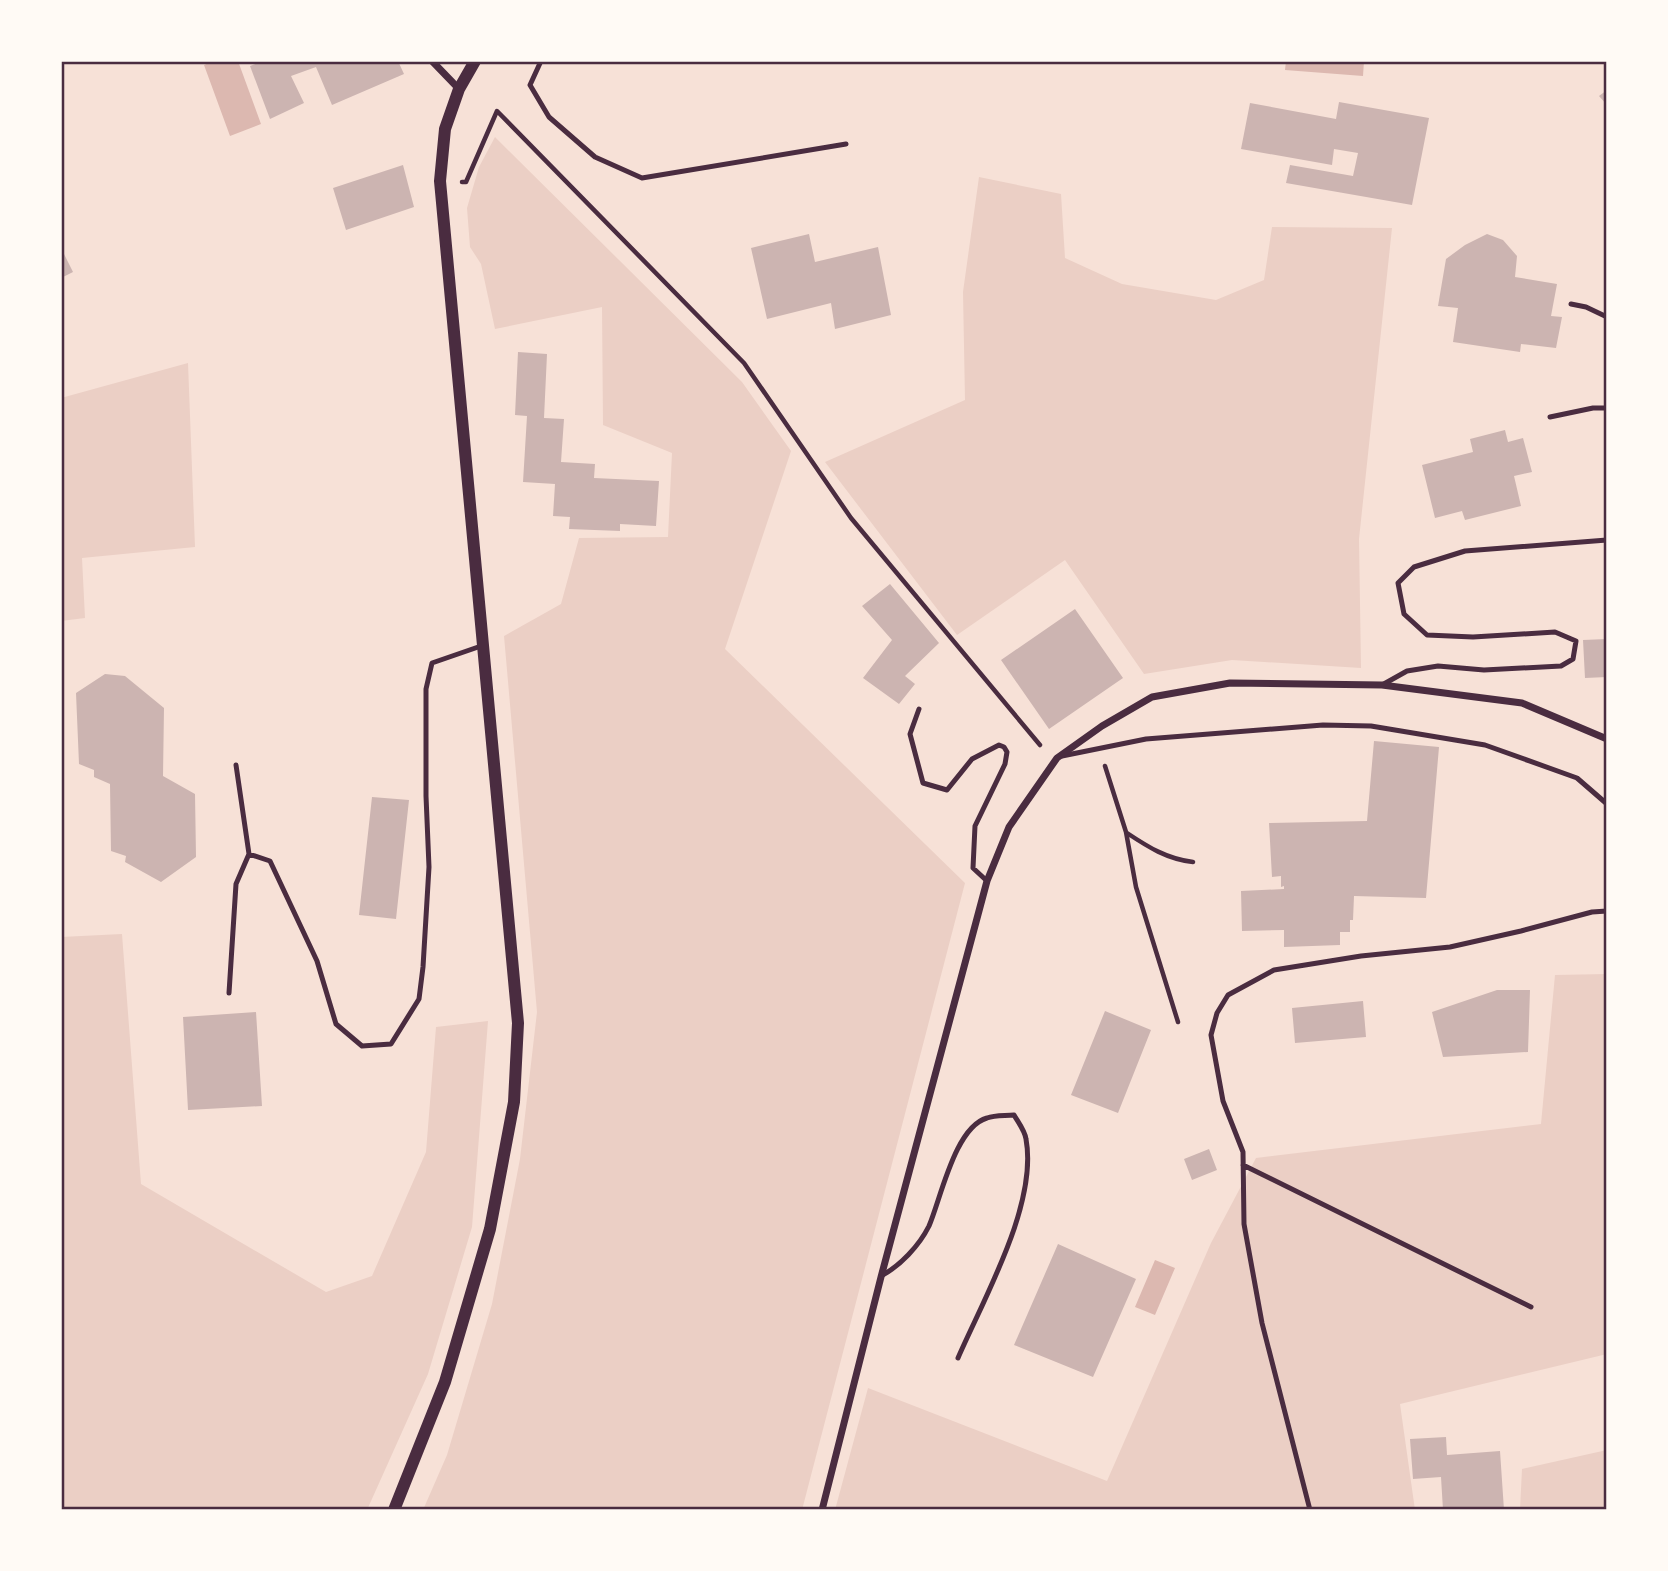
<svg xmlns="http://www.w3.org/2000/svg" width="1668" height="1571" font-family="'Titillium Web',sans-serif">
<rect width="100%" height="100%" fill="#f7e1d7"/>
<path fill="#ebcfc5" d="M495,137l247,245 49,69 -66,198 240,234 -163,627h-379l24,-55 45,-151 28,-145 17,-147 -33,-376 57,-32 18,-66 89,-1 4,-84 -69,-28 -1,-118 -107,22 -14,-65 -11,-17 -3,-39 12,-41z
M979,177l82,17 4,64 57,26 94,16 48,-20 8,-53 120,1 -33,311 2,129 -129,-8 -88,14 -79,-114 -108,75 -132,-173 140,-62 -2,-108z
M188,363l7,184 -113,11 3,60 -24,3v-223z
M122,934l19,250 185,108 46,-16 54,-124 10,-125 52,-6 -16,206 -44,147 -61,136h-306v-573z
M1607,974v380l-207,50 15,106h-580l33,-122 239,93 104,-238 45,-85 285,-34 14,-149z
M1607,1450v60h-87l2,-41z"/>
<path fill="#dcb8b0" d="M214,61h24l23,63 -31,12 -26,-71z
M1286,61h78l-1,15 -78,-6z
M1155,1260l20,8 -20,47 -20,-8z"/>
<path fill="#ccb4b1" d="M264,61h134l6,13 -72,31 -16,-38 -25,9 13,27 -34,16 -20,-53z
M1607,90v15l-8,-9z
M1339,102l90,16 -17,87 -126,-22 4,-18 63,11 5,-23 -24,-4 -2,16 -91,-16 9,-46 86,16z
M403,165l11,42 -68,23 -13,-42z
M809,234l6,28 63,-15 13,68 -56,14 -4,-26 -64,16 -16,-71z
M1487,234l16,6 14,16 -2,21 42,7 -6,32 11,1 -6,31 -35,-4 -1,8 -67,-10 5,-34 -20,-2 8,-47 19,-14z
M61,248l12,24 -12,6z
M518,352l29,2 -3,64 20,1 -3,43 34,2 -1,14 65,3 -3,45 -36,-2v7l-51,-2 1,-12 -17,-1 2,-32 -32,-2 4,-66 -12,-1z
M1505,430l3,12 15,-4 9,34 -18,4 7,30 -56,14 -3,-9 -27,7 -13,-53 51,-13 -3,-13z
M890,584l49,59 -34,33 10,8 -16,20 -36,-26 29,-38 -30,-34z
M1075,609l48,69 -74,51 -48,-69z
M1607,639v38l-22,1 -2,-38z
M105,674l20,2 39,32 -1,68 32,18 1,63 -35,25 -36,-20 1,-6 -15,-5 -1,-67 -16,-7v-7l-15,-6 -3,-71z
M1374,741l65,6 -13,151 -72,-2 -1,24h-3v12h-10v13l-56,2v-17l-42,1 -1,-40 43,-2v-3l-3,1v-11l-9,1 -3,-54 98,-2z
M372,797l37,3 -13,119 -37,-4z
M1497,990h33l-2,62 -85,5 -11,-45z
M1363,1001l3,36 -71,6 -3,-35z
M1105,1011l46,19 -33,83 -47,-18z
M256,1012l6,94 -74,4 -5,-93z
M1209,1149l8,21 -25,10 -8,-21z
M1058,1244l78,35 -43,98 -79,-32z
M1446,1437l1,18 53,-4 4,59h-61l-2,-33 -28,2 -3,-40z"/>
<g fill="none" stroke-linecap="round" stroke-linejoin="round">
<path stroke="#4a2c40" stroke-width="4.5" d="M462,182h4l31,-71 247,252 107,155 189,227
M1105,766l21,66 10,55 42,135
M1127,833c21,14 40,26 66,29"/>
<path stroke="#4a2c40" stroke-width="5" d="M541,61l-11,24 19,32 46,40 47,21 204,-34
M1571,304l15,3 21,10
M1550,417l43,-9h14
M1382,685l25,-14 31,-5 46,4 77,-4 12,-7 3,-18 -21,-9 -82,5 -46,-2 -23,-21 -6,-31 16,-16 51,-16 142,-11
M919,709l-9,25 13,49 24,7 25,-31 27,-14 5,2 3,5 -2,12 -30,62 -2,42 14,13
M1062,756l84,-17 177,-14 48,1 114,19 92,33 30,26
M236,765l13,89
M229,993l7,-109 13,-30 21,7 47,100 19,63 26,22 29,-2 28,-45 4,-32 6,-100 -3,-71v-107l6,-26 52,-18
M1243,1165l288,142
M881,1276c19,-10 38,-30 48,-50 12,-28 26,-99 58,-108 8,-3 18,-2 27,-3 4,7 11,16 12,24 12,65 -42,159 -68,219
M1310,1510l-48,-187 -18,-99 -1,-72 -20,-51 -12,-66 6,-22 11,-18 46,-25 87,-14 89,-9 71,-16 71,-19 15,-1"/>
<path stroke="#4a2c40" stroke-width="7" d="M432,61l27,28
M822,1510l59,-233 106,-396 22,-54 48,-69 45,-32 50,-29 78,-14 152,2 140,18 85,36"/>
<path stroke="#4a2c40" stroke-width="12" d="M394,1510l51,-128 45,-153 24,-127 4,-79 -3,-32 -75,-810 5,-52 14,-40 16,-28"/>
</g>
<rect width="1668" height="1571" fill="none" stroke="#fffaf5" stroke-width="126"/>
<rect x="63" y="63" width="1542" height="1445" fill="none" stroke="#4a2c40" stroke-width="2.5"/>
</svg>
